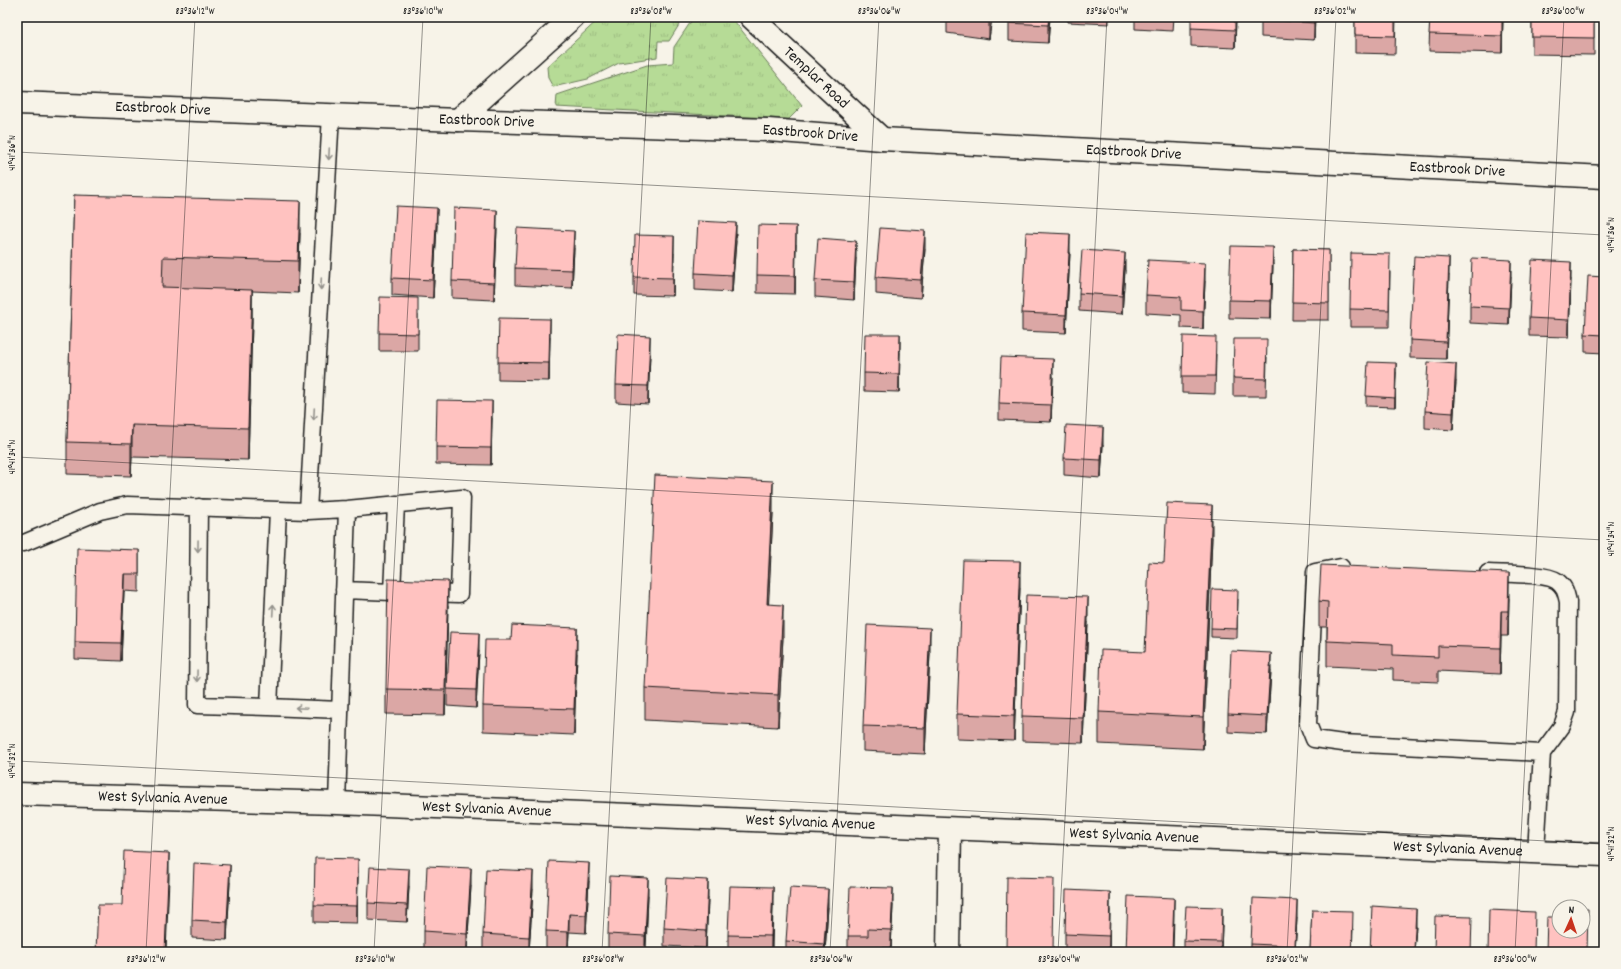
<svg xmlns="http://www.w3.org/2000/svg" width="1621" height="969" font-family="Dekko,sans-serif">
<defs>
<pattern id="grass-tufts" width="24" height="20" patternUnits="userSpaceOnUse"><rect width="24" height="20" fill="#b6db96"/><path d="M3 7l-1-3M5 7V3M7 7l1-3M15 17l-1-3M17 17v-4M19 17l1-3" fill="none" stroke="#9cbb81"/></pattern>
</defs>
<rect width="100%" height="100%" fill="#f7f3e8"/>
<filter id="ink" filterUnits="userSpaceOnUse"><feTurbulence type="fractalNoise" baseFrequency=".025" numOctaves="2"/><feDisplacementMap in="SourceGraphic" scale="8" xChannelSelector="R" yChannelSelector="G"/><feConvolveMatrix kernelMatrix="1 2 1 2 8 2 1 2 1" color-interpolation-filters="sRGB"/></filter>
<g filter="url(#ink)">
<path fill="url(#grass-tufts)" stroke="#697c59" d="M601,17h83l-15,24h-11l-1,16 -38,6 -31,16 -35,8 -5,-9 -1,-11z
M694,17h37l71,89 -13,13 -233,-12 1,-12 90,-30 26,-2 1,-16z"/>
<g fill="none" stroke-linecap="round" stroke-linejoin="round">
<defs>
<path id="service" d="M396,504l-4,88h8
M199,507l-2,198 72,2
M347,509l115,-11 -3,96 -34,-1
M278,510l-9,197 71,3
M308,511l23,-396
M17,543h7l76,-32 27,-6 181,6 39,-2 -10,294
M1341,567l-26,5 -7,152 6,15 29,4 199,10
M1488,573c15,1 58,0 69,8 8,6 9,12 11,21l-1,110 -5,14 -20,27 -6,99
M344,590l48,2"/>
<g id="minor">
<path id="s1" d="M751,17l131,122"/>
<path id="s2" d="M17,103l441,17 310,10 114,9 722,38"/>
<path d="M458,120l115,-103"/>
<path d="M948,952l2,-123"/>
</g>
<g id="secondary">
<path id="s3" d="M17,794l320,9 1267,52"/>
</g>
</defs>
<use href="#service" stroke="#1c1c1c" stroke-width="19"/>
<use href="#minor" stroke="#1c1c1c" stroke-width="25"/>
<use href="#secondary" stroke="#1c1c1c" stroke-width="25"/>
<use href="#service" stroke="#f7f3e8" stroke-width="16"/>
<use href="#minor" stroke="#f7f3e8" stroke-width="22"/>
<use href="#secondary" stroke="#f7f3e8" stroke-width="22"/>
</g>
<path fill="#dba7a5" stroke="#1c1c1c" d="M947,17h45l-3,22 -42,-6z
M1009,17h41l-2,26 -39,-2z
M1068,17h41v7l-41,-2z
M1135,17h39l-1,14 -38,-2z
M1236,17l-1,31 -44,-2v-18z
M1261,17h54l-1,23 -53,-3z
M1355,17h41l-1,37 -40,-1z
M1430,17h73l-1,36 -73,-2z
M1532,17h62v38l-62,-1z
M74,195l226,38 -2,60 -46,-2v31l-4,138 -116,-3 -1,19 -64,-2v-32z
M437,225l-4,73 -41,-3v-17z
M497,228l-3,72 -42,-2v-17z
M736,241l-4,51 -37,-2v-17z
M796,244l-1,50 -38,-1v-18z
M574,248l-2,40 -57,-3v-17z
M925,249l-4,49 -45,-4v-17z
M1293,249l36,1v70h-37z
M1070,252l-4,81 -44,-2v-18z
M674,253l-1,43 -39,-1v-18z
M856,258l-2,42 -39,-3v-17z
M1273,264l-2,55 -42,-1v-18z
M1125,270l-3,44 -43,-3v-18z
M1390,272l-1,55h-39v-18z
M1449,275l-3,84 -36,-1v-18z
M1511,277l-2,48 -39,-2v-17z
M1604,277v76l-19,-1v-18z
M1571,279l-2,58 -40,-1v-18z
M1205,281l-2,48 -22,-1v-13l-35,-2v-18z
M418,315v36h-39v-18z
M550,337l-1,44 -51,-1v-18z
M900,352l-1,40 -35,-1v-18z
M650,353l-2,51 -32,-2v-17z
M1216,354l-1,40 -33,-1v-17z
M1267,357l-1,39h-33v-18z
M1396,372l-1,35 -29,-1v-10z
M1053,376l-2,46 -52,-2v-17z
M1456,381l-3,49 -28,-2v-17z
M492,418l-1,47 -55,-1v-17z
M1103,445l-2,33 -37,-3v-17z
M773,513l-5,92 15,32 -5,90 -133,-7v-32z
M1212,537l-9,212 -104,-5v-32l46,-60 19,-89z
M139,550v42l-15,-1 -3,70 -46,-2v-17z
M1020,587l-6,154 -57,-2v-25z
M1509,598l-1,38h-7l-1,38 -62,-3v11l-45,-2v-11l-66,-3v-39h-8v-26z
M1238,599l-1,39 -26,-1v-9z
M448,606l-3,109 -59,-1v-25z
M1088,622l-5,121 -61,-2v-25z
M511,640l66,13 -3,82 -91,-4v-25z
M479,651l-3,57 -29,-2v-17z
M930,653l-5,101 -62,-3v-25z
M1271,671l-4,63 -39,-2v-18z
M358,876l-1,47 -43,-1v-17z
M589,881l-3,52 -17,-1 -1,18 -22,-1v-18z
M230,882l-3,58 -35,-2v-18z
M409,886l-2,36 -39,-2v-17z
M471,886l-4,65 -43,-2v-18z
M533,889l-4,63h-46v-18z
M648,895l-2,57h-38v-18z
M708,898l-2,50 -42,-2v-18z
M773,905l-1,47h-44v-17z
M893,905l-2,43 -23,-1v5h-20v-16z
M828,907l-3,45h-39v-11z
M1110,910l-1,42h-44v-18z
M1312,910l41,19 -1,23h-42z
M1297,918l-2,34h-44v-8z
M1222,925l-1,27h-37v-11z
M1416,926l-2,26h-44z"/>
<path fill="#b28886" stroke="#1c1c1c" d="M989,17h3l-3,22z
M1049,17h1l-2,26v-18z
M1235,17h1l-1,31z
M1314,17h1l-1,23z
M1502,17h1l-1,36z
M300,201v32l-2,60v-32z
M437,208v17l-4,73v-18z
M497,210v18l-3,72v-17z
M736,223v18l-4,51v-17z
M796,226v18l-1,50v-18z
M574,231v17l-2,40v-18z
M925,231v18l-4,49v-18z
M1070,234v18l-4,81v-18z
M674,236v17l-1,43v-18z
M856,241v17l-2,42v-18z
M1273,247v17l-2,55v-18z
M1125,253v17l-3,44v-18z
M1449,258v17l-3,84v-17z
M1511,260v17l-2,48v-17z
M1571,262v17l-2,58v-17z
M1205,263v18l-2,48v-18z
M252,290v32l-4,138v-32z
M550,319v18l-1,44v-18z
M900,334v18l-1,40v-18z
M650,336v17l-2,51v-18z
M1053,359v17l-2,46v-17z
M1396,363v9l-1,35v-9z
M1456,364v17l-3,49v-17z
M492,401v17l-1,47v-17z
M132,425v32l-1,19v-32z
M1103,427v18l-2,33v-18z
M773,481v32l-6,123v-32z
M1212,505v32l-9,212v-32z
M1020,561v26l-6,154v-25z
M1509,573v25l-1,38v-25z
M124,574v17l-3,70v-18z
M448,581v25l-3,109v-25z
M1088,597v25l-5,121v-25z
M783,605v32l-5,90v-32z
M1501,611v25l-1,38v-26z
M577,628v25l-3,82v-26z
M930,628v25l-5,101v-26z
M479,633v18l-3,57v-18z
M1271,653v18l-4,63v-18z
M169,853v26l-3,73h-1z
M358,859v17l-1,47v-17z
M589,863v18l-3,52v-18z
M230,865v17l-3,58v-18z
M471,868v18l-4,65v-17z
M409,869v17l-2,36v-17z
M533,871v18l-4,63v-15z
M648,878v17l-3,57v-16z
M708,880v18l-2,50v-17z
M773,887v18l-2,47v-16z
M893,888v17l-2,43v-18z
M828,889v18l-3,45h-1z
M1110,892v18l-1,42v-16z
M1174,898v17l-1,37h-1z
M1297,900v18l-2,34z
M1222,907v18l-1,27v-10z
M1416,909v17l-2,26z
M569,914v18l-1,18v-18z"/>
<path fill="#ffc2c0" stroke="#1c1c1c" d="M958,17h31v4z
M1009,17h40l-1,8 -39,-2z
M1191,17h44v13l-44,-2z
M1261,17h53v6l-53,-4z
M1355,17h40v19l-40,-1z
M1430,17h72v19l-73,-2z
M1532,17h62v21l-62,-1z
M74,195l226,6 -2,60 -135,-4 -1,30 90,3 -4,138 -116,-3 -1,19 -64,-2z
M396,206l41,2 -4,72 -41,-2z
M454,208l43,2 -3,73 -42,-2z
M698,221l38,2 -4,52 -37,-2z
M758,225l38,1 -1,50 -38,-1z
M517,228l57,3 -2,39 -57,-2z
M880,228l45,3 -4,49 -45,-3z
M1026,232l44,2 -4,81 -44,-2z
M635,235l39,1 -1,42 -39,-1z
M818,238l38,3 -2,41 -39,-2z
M1231,246l42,1 -2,54 -42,-1z
M1293,249l36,1v53l-37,-1z
M1082,250l43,3 -3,43 -43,-3z
M1351,253l39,1 -1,56 -39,-1z
M1414,256l35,2 -3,84 -36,-2z
M1472,258l39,2 -2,48 -39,-2z
M1148,260l57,3 -2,48 -22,-1v-13l-35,-2z
M1532,260l39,2 -2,58 -40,-2z
M1588,276l16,1v58l-19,-1z
M380,297l38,1v36l-39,-1z
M499,318l51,1 -1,44 -51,-1z
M618,334l32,2 -2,50 -32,-1z
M865,334h35l-1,40 -35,-1z
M1183,336l33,1 -1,39h-33z
M1234,339h33l-1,40 -33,-1z
M1001,357l52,2 -2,46 -52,-2z
M1368,362l28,1 -1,35 -29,-2z
M1428,362l28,2 -3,49 -28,-2z
M437,400l55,1 -1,47 -55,-1z
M1066,425l37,2 -2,33 -37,-2z
M655,475l118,6 -6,123 16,1 -5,90 -133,-7z
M1167,503l45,2 -9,212 -104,-5 2,-62 44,2 4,-90 15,1z
M77,548l62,2v24h-15l-3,69 -46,-1z
M963,560l57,1 -6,155 -57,-2z
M1321,565l188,8 -1,38h-7l-1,37 -62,-2v11l-45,-2v-11l-66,-3 1,-39 -9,-1z
M388,579l60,2 -3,109 -59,-1z
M1212,589l26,1 -1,39 -26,-1z
M1026,595l62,2 -5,121 -61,-2z
M512,625l65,3 -3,81 -91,-3 2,-66h26z
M867,625l63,3 -5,100 -62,-2z
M450,632l29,1 -3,57 -29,-1z
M1231,651l40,2 -4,63 -39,-2z
M124,851l45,2 -4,99h-69l2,-47h24z
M315,858l43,1 -1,47 -43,-1z
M549,861l40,2 -3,52 -17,-1 -1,18 -22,-1z
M194,863l36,2 -3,57 -35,-2z
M427,866l44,2 -4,66 -43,-3z
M370,867l39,2 -2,36 -39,-2z
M486,869l47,2 -4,66 -46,-3z
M610,876l38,2 -3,58 -37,-2z
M1007,877l47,1 -1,74h-47z
M667,878l41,2 -2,51 -42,-3z
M730,886l43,1 -2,49 -43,-1z
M790,887l38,2 -4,55 -38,-3z
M850,887l43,1 -2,42 -23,-1v7h-20z
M1066,890l44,2 -1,44 -44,-2z
M1128,896l46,2 -2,54h-46z
M1253,898l44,2 -2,46 -44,-2z
M1186,906l36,1 -1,35 -37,-1z
M1372,906l44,3 -2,41 -18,-1v3h-26z
M1583,909h5l-1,43h-41l1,-35h12v14h24z
M1312,910l41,1 -1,41 -42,-2z
M1489,910l46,2 -1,40h-46z
M1435,916l37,1 -1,35h-37z"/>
<defs><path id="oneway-shaft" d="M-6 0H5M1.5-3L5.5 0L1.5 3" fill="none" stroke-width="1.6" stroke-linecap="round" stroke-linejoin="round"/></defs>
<g stroke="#94928c">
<use href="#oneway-shaft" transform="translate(329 154) rotate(93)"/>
<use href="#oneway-shaft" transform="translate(321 284) rotate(93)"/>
<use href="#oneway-shaft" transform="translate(314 414) rotate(93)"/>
<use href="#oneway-shaft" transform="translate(198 546) rotate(91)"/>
<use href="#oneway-shaft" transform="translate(273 610) rotate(-87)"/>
<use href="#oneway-shaft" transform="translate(197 676) rotate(91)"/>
<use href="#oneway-shaft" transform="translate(301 708) rotate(-177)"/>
</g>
</g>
<path fill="none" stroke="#1c1c1c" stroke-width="1" stroke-opacity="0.45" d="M17,152l1587,83M17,457l1587,83M17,761l1587,83M146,952l49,-935M374,952l49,-935M602,952l49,-935M830,952l49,-935M1058,952l49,-935M1287,952l49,-935M1515,952l49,-935"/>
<g text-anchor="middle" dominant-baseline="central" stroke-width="3" stroke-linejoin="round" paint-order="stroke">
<g font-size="16" fill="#1c1c1c" stroke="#f7f3e8">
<text stroke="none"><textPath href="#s1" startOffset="89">Templar Road</textPath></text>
<text stroke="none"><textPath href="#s2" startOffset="146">Eastbrook Drive</textPath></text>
<text stroke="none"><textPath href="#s2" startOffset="470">Eastbrook Drive</textPath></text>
<text stroke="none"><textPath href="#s2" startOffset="794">Eastbrook Drive</textPath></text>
<text stroke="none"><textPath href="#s2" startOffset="1118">Eastbrook Drive</textPath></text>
<text stroke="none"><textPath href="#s2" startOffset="1442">Eastbrook Drive</textPath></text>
<text stroke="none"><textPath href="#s3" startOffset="146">West Sylvania Avenue</textPath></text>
<text stroke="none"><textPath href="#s3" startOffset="470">West Sylvania Avenue</textPath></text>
<text stroke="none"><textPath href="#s3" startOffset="794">West Sylvania Avenue</textPath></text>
<text stroke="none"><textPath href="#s3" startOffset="1118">West Sylvania Avenue</textPath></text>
<text stroke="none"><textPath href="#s3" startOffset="1442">West Sylvania Avenue</textPath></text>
</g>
</g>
<rect width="1621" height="969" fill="none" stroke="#f7f3e8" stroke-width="44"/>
<g transform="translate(1571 919) rotate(3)"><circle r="19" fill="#f7f3e8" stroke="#9f9d96"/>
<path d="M0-3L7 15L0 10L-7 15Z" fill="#c8321e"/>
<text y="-6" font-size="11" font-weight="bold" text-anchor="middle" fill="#1c1c1c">N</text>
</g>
<rect x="22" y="22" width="1577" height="925" fill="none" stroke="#1c1c1c" stroke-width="1.5"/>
<g font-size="10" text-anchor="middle" fill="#1c1c1c">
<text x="195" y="14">83°36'12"W</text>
<text x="423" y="14">83°36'10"W</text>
<text x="651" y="14">83°36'08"W</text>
<text x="879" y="14">83°36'06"W</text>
<text x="1107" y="14">83°36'04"W</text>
<text x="1335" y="14">83°36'02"W</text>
<text x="1563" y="14">83°36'00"W</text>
<text transform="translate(11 153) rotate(-90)" y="4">41°41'36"N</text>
<text transform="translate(1610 235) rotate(-90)" y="4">41°41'36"N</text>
<text transform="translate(11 457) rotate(-90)" y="4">41°41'34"N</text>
<text transform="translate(1610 539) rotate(-90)" y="4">41°41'34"N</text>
<text transform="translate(11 761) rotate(-90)" y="4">41°41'32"N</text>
<text transform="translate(1610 844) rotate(-90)" y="4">41°41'32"N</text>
<text x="146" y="962">83°36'12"W</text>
<text x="375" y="962">83°36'10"W</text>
<text x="603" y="962">83°36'08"W</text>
<text x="831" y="962">83°36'06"W</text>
<text x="1059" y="962">83°36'04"W</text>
<text x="1287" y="962">83°36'02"W</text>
<text x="1515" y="962">83°36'00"W</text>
</g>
</svg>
